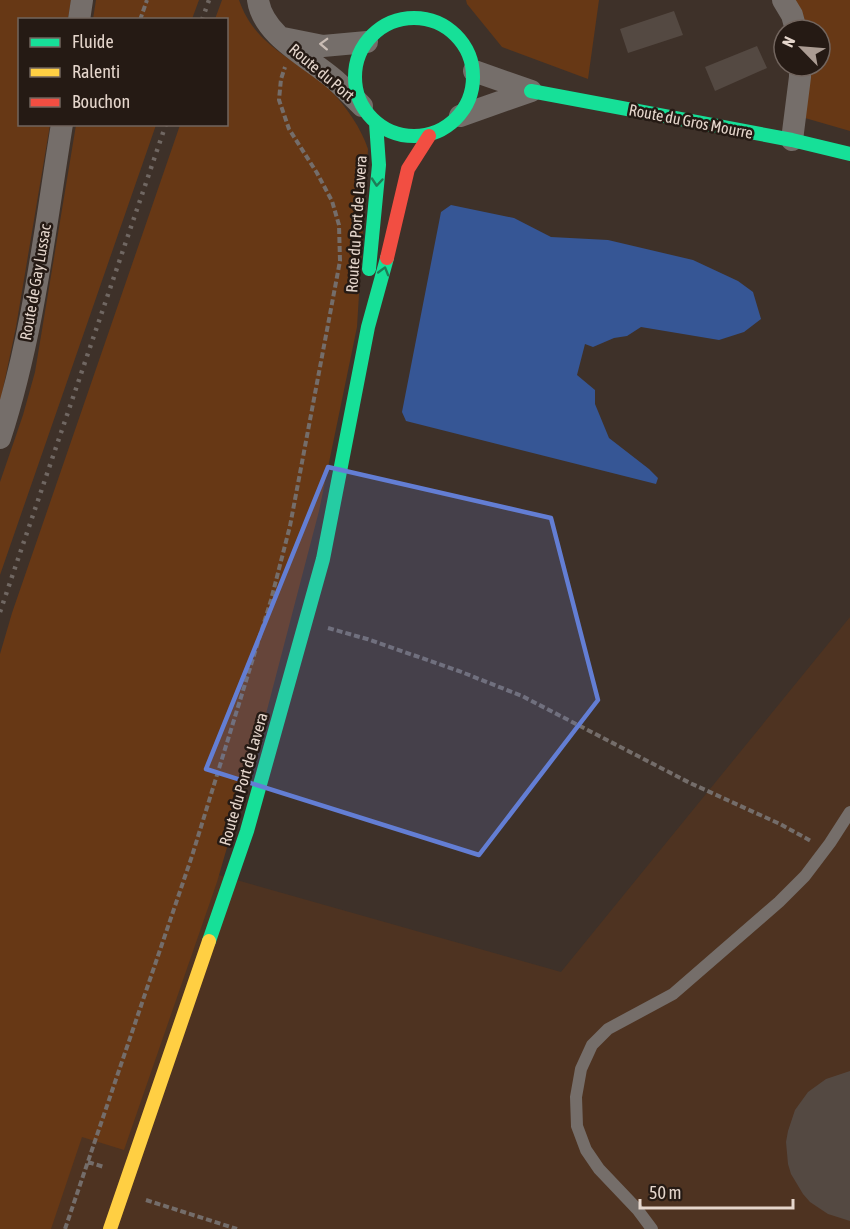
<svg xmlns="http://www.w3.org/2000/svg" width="850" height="1229" font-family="'Asap Condensed',sans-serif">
<rect width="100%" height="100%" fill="#3e3129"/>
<path fill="#4e3321" d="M850,617v612h-850v-416l561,159z"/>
<path fill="#673815" d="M0,0h71l-3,19 -48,1v104l30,1 -34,202 -16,76z
M96,0h103l-7,19h-99z
M222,0h17c17,49 58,58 91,90 16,16 31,38 38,59l-11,178 -38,184 -52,199 -50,172 -93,268 -42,-13 -31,92h-51v-575l12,-41 168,-488 46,-1v-104l-11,-1z
M466,0h133l-11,79 -86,-32 -35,-43z
M795,0h55v131l-45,-13 2,-52h13v-36h-15z
M76,125h80l-156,450v-93l23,-67 12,-43z"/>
<path fill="#365695" d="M451,205l63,13 37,19 57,3 85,20 45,21 15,11 8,27 -17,13 -25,8 -78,-13 -14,9 -13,2 -21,9 -8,-3 -8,31 18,15v14l14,34 40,31 9,9 -2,6 -250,-63 -4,-9 39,-200z"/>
<path fill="#544942" d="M674,11l9,24 -55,18 -8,-24z
M757,46l10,22 -52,23 -10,-24z
M850,1071v150l-22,-7 -18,-12 -7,-8 -12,-20 -3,-10 -2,-22 2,-11 7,-21 13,-18 18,-13z"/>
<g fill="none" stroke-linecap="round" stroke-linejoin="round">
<path stroke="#746d6a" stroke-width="4" stroke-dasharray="6 3" stroke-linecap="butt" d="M140,20l7,-20
M328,628l39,11 92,32 63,25 168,87 90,41 31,17
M88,1162l16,5
M146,1200l91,29
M65,1229l127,-373 79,-256 19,-74 50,-265 -1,-36 -7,-24 -15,-28 -28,-44 -10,-29 2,-21 4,-12"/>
<path stroke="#756e6a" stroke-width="12" d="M652,1229l-15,-20 -38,-40 -13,-19 -9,-24 -1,-29 5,-28 11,-24 16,-16 65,-35 106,-92 26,-26 25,-33 20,-31"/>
<path stroke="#756e6a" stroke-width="22" d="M258,0c5,36 52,58 77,80 9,8 18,17 27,26
M783,0l9,15 4,15
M79,20l3,-20
M283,38l40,8 44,-4
M460,116l71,-25 -57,-20
M792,140l8,-63v-11
M0,438c33,-101 45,-209 62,-314"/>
<path stroke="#16e098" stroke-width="14" d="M355 77a59 59 0 1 1 118 0a59 59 0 1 1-118 0Z
M531,91l261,49 58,14
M369,269l10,-104 -3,-42
M209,941l38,-110 76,-272 45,-232 19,-69"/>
<path stroke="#ffcf43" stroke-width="14" d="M110,1229l99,-288"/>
<path stroke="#f24e42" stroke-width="14" d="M387,258l21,-89 21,-33"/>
<path stroke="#706762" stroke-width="4.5" stroke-dasharray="3 6" stroke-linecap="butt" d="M202,20l7,-20
M0,612l166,-488"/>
</g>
<defs><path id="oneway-chevron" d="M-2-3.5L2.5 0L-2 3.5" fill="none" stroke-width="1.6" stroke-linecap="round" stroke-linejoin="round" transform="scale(1.5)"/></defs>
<use stroke="#c9bcb4" href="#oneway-chevron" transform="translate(324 44) rotate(-178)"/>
<g stroke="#1e7d56">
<use href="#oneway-chevron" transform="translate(377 182) rotate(95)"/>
<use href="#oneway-chevron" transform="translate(384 271) rotate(-74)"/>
</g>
<path fill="#637ed4" fill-opacity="0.2" stroke="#637ed4" stroke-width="4.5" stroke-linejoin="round" d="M328,467l223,51 47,182 -119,155 -273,-86z"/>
<g text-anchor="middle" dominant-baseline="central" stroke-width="5" stroke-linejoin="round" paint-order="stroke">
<g font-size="16" fill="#e5d6cc" stroke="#251a14">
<text transform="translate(322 72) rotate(40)">Route du Port</text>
<text transform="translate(691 121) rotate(11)">Route du Gros Mourre</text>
<text transform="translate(356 224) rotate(-86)">Route du Port de Lavera</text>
<text transform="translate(35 282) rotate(-80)">Route de Gay Lussac</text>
<text transform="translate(243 779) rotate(-74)">Route du Port de Lavera</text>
</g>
</g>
<rect x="18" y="18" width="210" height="108" fill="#251a14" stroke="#72655e" stroke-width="1.5"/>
<rect x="30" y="38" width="30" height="9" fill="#16e098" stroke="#72655e" stroke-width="1.5"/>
<text x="72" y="48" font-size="18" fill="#e5d6cc">Fluide</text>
<rect x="30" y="68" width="30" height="9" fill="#ffcf43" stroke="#72655e" stroke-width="1.5"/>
<text x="72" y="78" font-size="18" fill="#e5d6cc">Ralenti</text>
<rect x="30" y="98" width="30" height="9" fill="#f24e42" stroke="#72655e" stroke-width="1.5"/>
<text x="72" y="108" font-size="18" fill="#e5d6cc">Bouchon</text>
<g transform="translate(802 48) rotate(295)"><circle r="28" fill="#251a14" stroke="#72655e" stroke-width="1.5"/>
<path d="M0-4.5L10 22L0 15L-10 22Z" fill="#ab9c93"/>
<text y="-9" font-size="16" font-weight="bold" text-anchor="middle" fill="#e5d6cc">N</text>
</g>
<path d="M640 1199v9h153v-9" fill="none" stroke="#e5d6cc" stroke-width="3"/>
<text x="649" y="1199" font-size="18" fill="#e5d6cc" stroke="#251a14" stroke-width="4.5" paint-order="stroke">50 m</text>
</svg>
